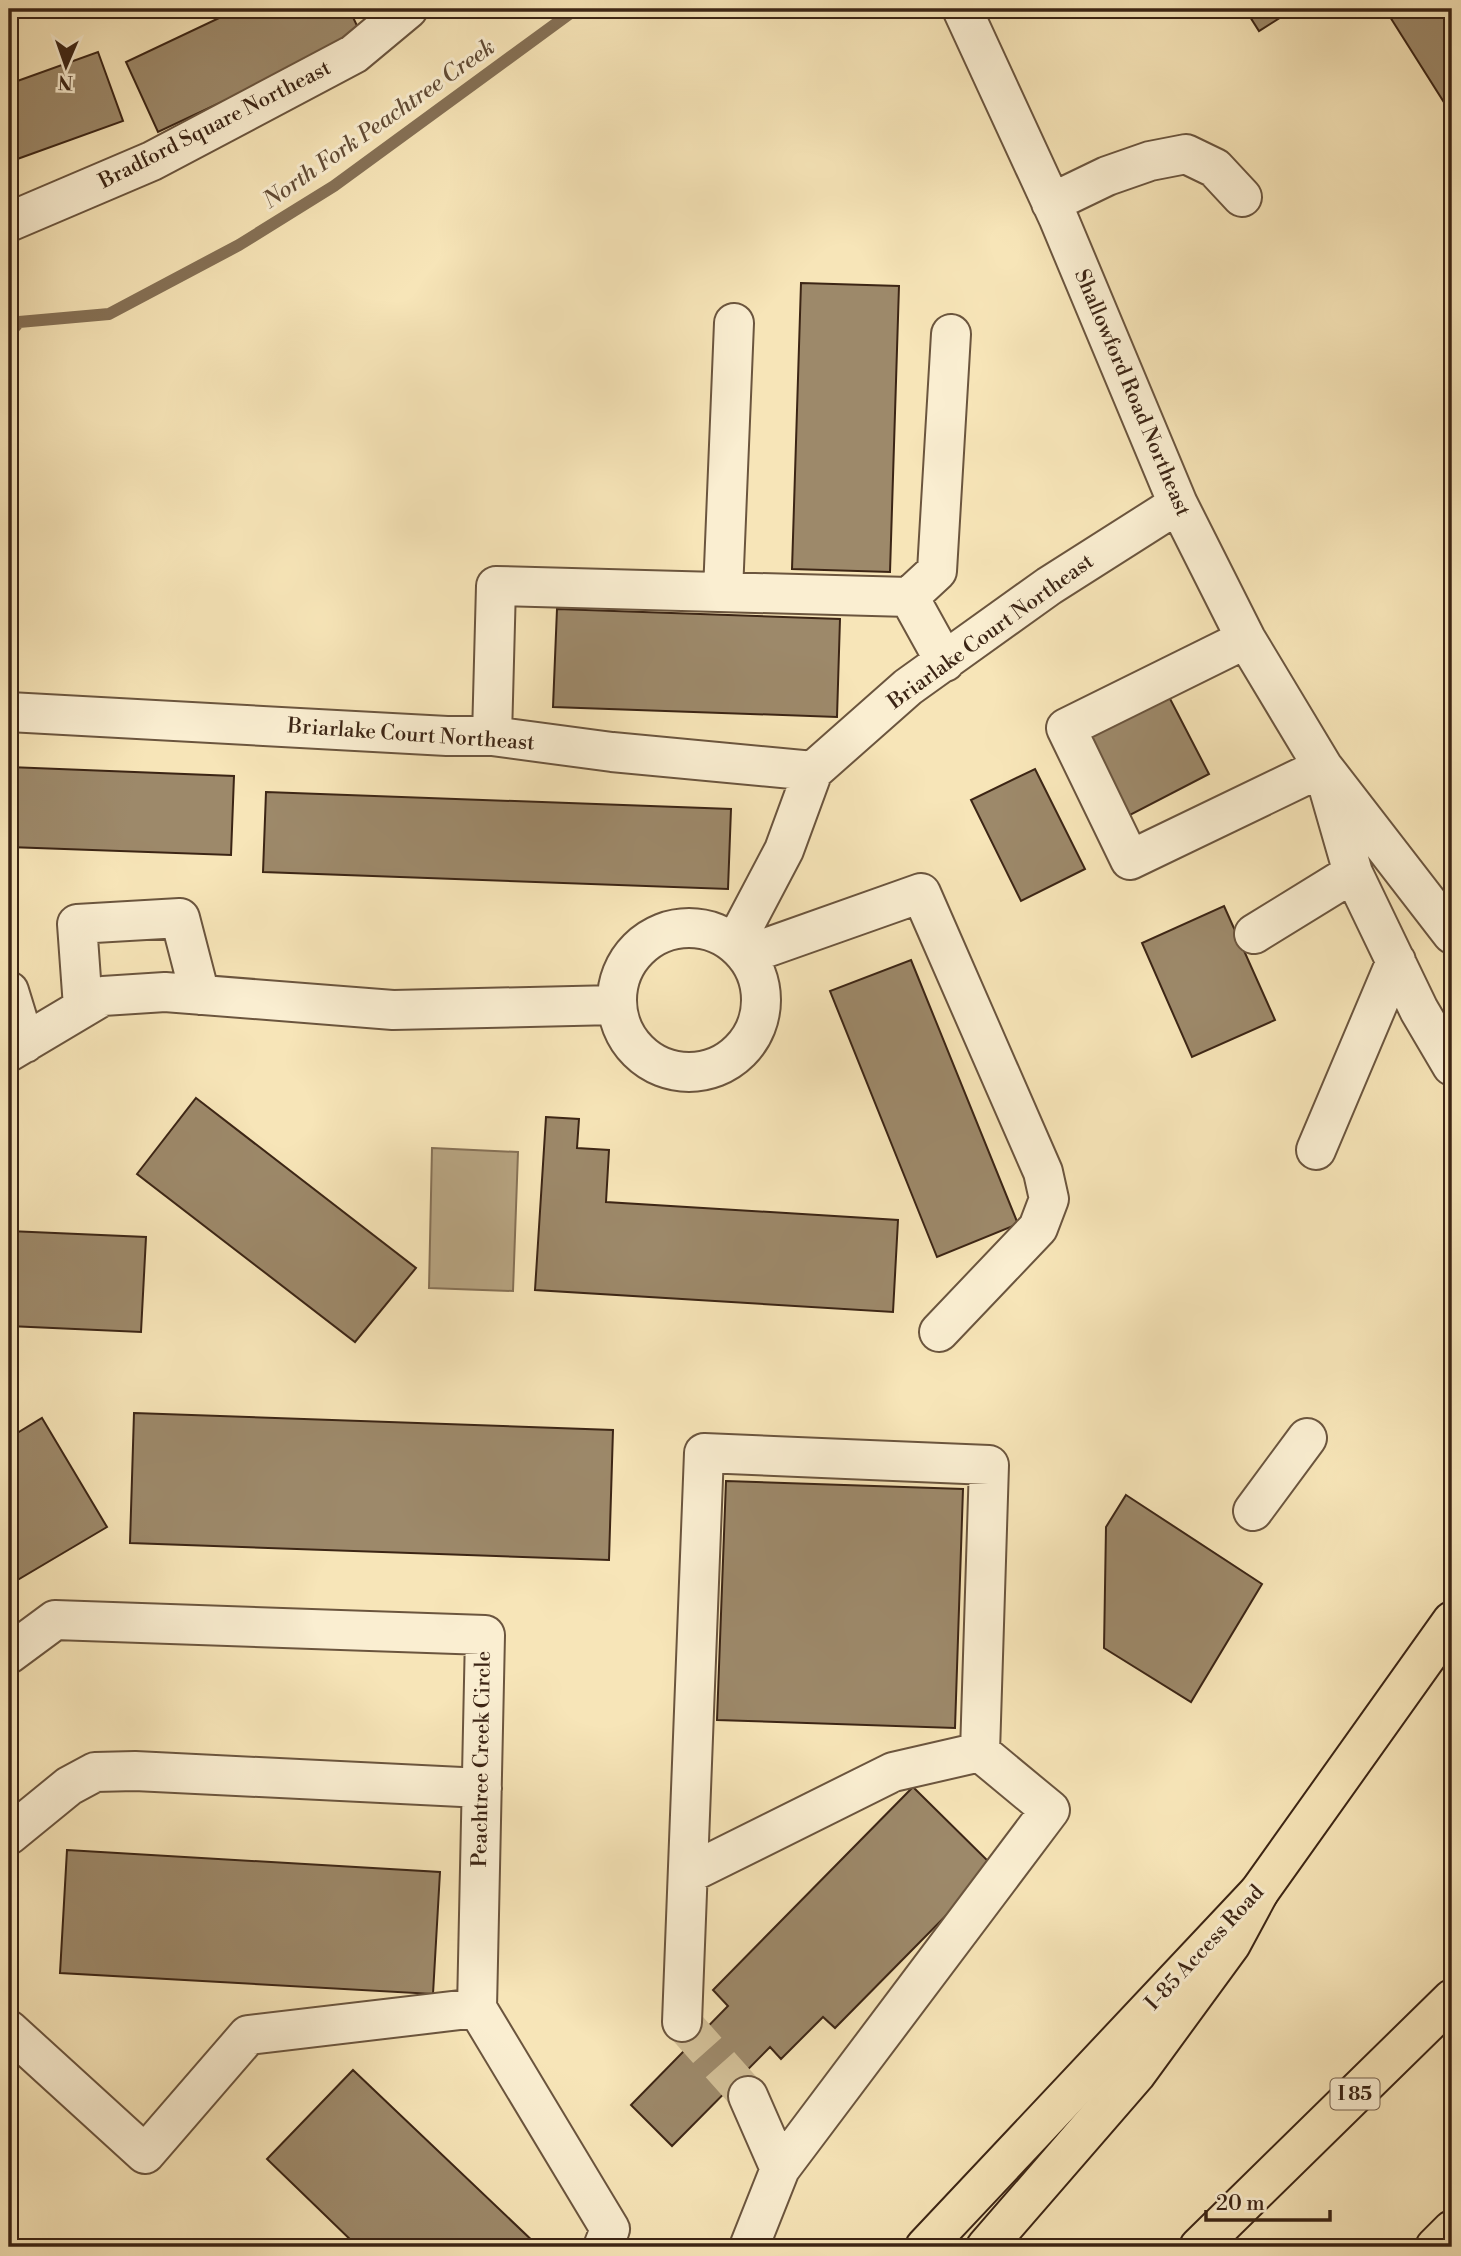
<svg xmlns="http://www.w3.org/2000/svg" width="1461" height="2256" font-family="'Libre Bodoni',serif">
<rect width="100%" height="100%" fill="#f7e5b8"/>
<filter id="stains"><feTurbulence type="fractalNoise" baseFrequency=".00286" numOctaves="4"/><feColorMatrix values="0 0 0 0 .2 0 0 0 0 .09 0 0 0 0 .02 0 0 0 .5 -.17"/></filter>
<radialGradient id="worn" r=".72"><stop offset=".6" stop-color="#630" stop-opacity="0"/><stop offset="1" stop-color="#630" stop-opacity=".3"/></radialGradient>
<path fill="#b7a481" stroke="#867156" stroke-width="2" d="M432,1148l86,4 -5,139 -84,-3z"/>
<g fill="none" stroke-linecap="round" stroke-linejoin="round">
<path stroke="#867156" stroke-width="12" d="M9,334l10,-12 90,-8 130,-69 95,-59 242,-177"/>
</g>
<path fill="#9d896a" stroke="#3c2515" stroke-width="2" d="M238,9h111l13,27 -204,96 -32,-70z
M1245,9h49l-35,22z
M1385,9h67v106z
M98,52l25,69 -114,41v-78z
M801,283l98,3 -9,286 -98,-3z
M557,609l283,10 -3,98 -284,-10z
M1167,693l42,81 -79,41 -43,-80z
M9,767l225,9 -3,79 -222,-8z
M1035,769l50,100 -64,32 -50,-101z
M266,792l465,17 -3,80 -465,-17z
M1224,906l51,114 -83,37 -50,-114z
M911,960l107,264 -81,33 -107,-266z
M196,1098l220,170 -61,74 -218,-168z
M546,1117l33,2 -2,29 32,2 -3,52 292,18 -5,92 -358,-22z
M9,1231l137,6 -5,95 -132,-6z
M134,1413l479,17 -4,130 -479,-17z
M42,1418l65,109 -98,58v-147z
M726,1481l237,8 -8,239 -238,-8z
M1126,1495l136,89 -71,118 -87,-54 2,-121z
M913,1787l81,80 -159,161 -12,-11 -42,42 -11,-12 -98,99 -41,-41 97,-99 -15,-16z
M67,1850l373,22 -7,122 -373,-21z
M353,2070l186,177h-181l-91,-88z"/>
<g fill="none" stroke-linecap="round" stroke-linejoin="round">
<path stroke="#d2bf97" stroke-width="38" stroke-dasharray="38 19" stroke-linecap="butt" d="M682,2022l66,74"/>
<defs>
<path id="minor" d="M962,9l96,208 120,287 68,135 77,128 129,167
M1051,203l56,-27 43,-15 36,-7 29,14 27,29
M9,222l143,-61 202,-107 54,-45
M723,592l11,-269
M909,597l28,-26 14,-237
M1246,639l-180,89 64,132 193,-93
M9,712l438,24h45l120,16 201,19
M492,736l4,-150 413,11 36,65
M1328,786l25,87 66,137 33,56
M617 1000a72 72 0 1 1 144 0a72 72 0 1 1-144 0Z
M1254,934l99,-61
M735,943l49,-93 29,-79 95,-84 141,-101 129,-82
M746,955l175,-62 122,279 6,27 -11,29 -99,104
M9,991l16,52
M83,1007l-6,-83 103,-6 20,77
M9,1052l94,-56 62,-4 228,18 223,-5
M1316,1150l80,-189
M1253,1511l54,-73
M9,1654l46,-34 430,15 -8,373 133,221 -7,18
M9,1835l60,-49 26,-14 40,-1 347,17
M688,1874l205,-102 87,-20
M682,2022l22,-569 285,12 -9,287 70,58 -270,359
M9,2030l136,124 103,-119 229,-27
M748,2096l32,73 -31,78"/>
<path id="major" d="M925,2247l334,-355 193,-271"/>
<path id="highway" d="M986,2247l150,-173 95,-130 28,-52
M1199,2247l253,-248
M1435,2247l17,-17"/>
</defs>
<use href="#minor" stroke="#6b553e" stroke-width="42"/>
<use href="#major" stroke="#3c2515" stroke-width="42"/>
<use href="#highway" stroke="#3c2515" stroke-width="42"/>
<use href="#minor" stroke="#faeed1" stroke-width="38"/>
<use href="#major" stroke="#f7e5b8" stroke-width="38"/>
<use href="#highway" stroke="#f7e5b8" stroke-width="38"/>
</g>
<g text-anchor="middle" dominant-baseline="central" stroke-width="6" stroke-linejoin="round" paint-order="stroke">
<rect fill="#faeed1" stroke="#75614d" stroke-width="2" x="1330.5" y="2078.5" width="49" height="31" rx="5"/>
<g font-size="19" font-weight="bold" fill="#3c2515">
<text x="1355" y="2094">I 85</text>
</g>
<g font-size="21" fill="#3c2515" stroke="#faeed1">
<text transform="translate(215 125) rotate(-27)">Bradford Square Northeast</text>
<text transform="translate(1132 393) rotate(67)">Shallowford Road Northeast</text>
<text transform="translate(991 632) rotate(-36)">Briarlake Court Northeast</text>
<text transform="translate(411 735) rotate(4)">Briarlake Court Northeast</text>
<text transform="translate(482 1759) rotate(-89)">Peachtree Creek Circle</text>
<text transform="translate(1205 1948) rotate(-47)">I-85 Access Road</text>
</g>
<g font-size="23" font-style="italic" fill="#614b35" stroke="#faeed1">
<text transform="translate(379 124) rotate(-35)">North Fork Peachtree Creek</text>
</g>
</g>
<rect width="1461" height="2256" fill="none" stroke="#f7e5b8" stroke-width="35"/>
<rect x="10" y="10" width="1440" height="2235" fill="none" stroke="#3c2515" stroke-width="3.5"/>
<rect x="18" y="18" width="1426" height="2221" fill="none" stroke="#3c2515" stroke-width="2"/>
<g transform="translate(66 66) rotate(182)" stroke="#faeed1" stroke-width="5" paint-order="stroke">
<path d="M0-5L12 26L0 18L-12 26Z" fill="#3c2515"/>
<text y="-10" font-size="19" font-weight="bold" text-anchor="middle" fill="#3c2515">N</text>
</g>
<path d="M1206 2210v10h124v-10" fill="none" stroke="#3c2515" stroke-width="3.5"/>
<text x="1216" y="2210" font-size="21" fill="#3c2515" stroke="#faeed1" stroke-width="5" paint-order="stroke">20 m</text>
<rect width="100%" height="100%" filter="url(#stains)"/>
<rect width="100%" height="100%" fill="url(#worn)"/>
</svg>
